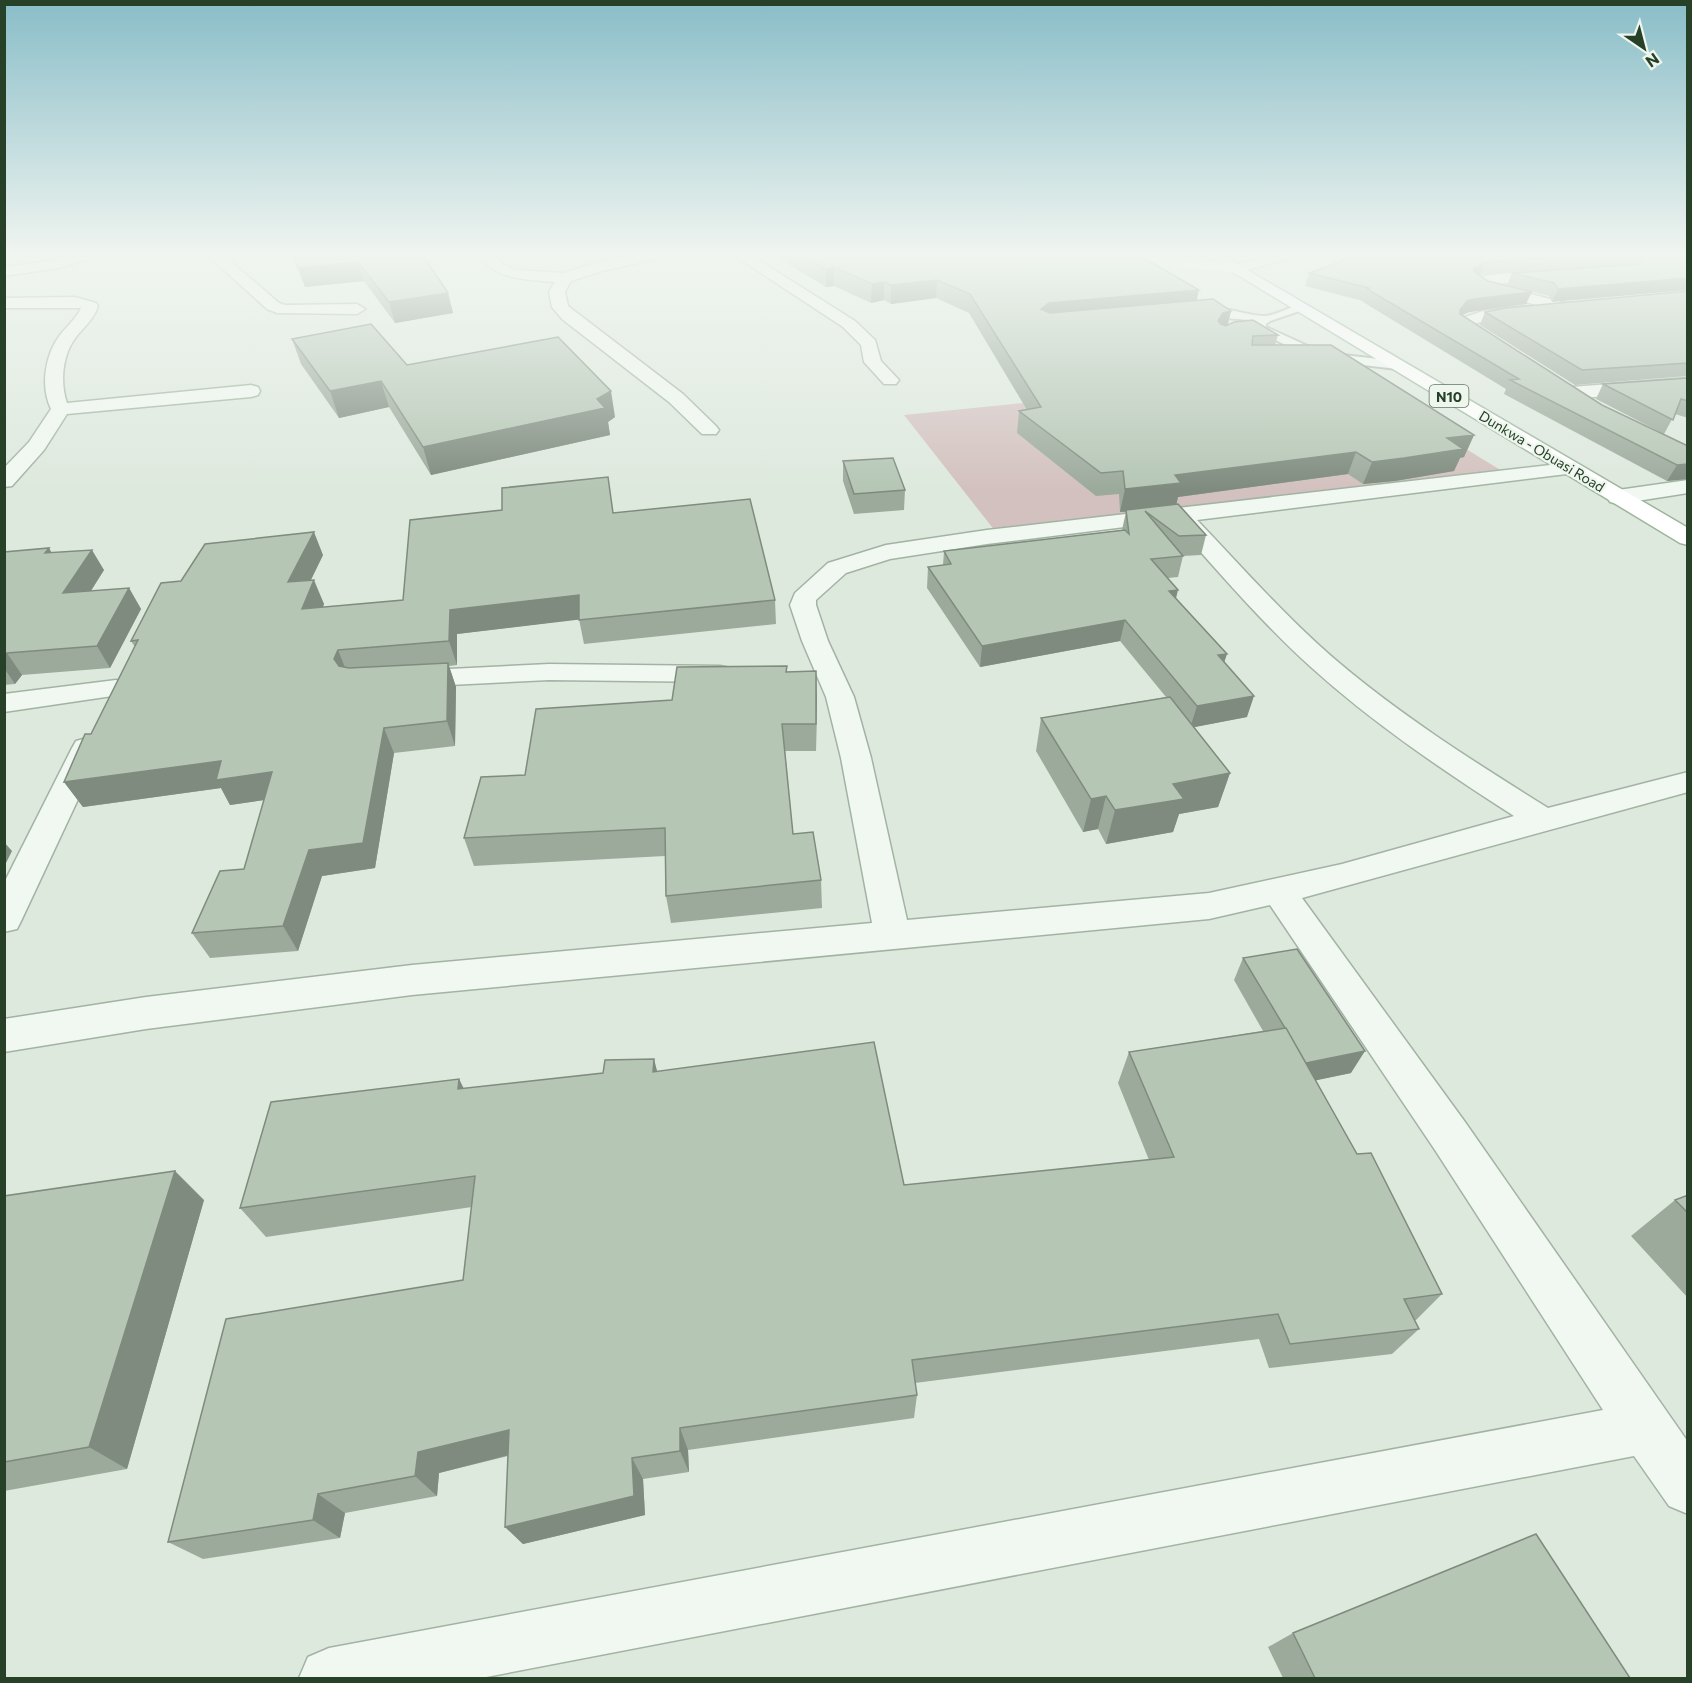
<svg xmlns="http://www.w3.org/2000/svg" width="1692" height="1683" font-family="Commissioner,sans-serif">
<rect width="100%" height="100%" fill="#dee9de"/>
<path fill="#d3c1bf" d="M1339,371l163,100 -503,65 -95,-121z"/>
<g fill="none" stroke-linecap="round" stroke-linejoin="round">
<defs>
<path id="lane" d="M1301,304l4,1v4l-35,12 -4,3v3l46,21 22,6 63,7 6,4 -6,4 -68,-8 -25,-7 -47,-23 -3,-8 2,-2c-11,-2 -55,-4 -59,-8 15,-13 50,4 68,3 12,-1 25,-9 36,-12z"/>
<path id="street" d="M75,254h22l-2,3 -36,11 -55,8v-9l53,-7z
M206,254h16l57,49 6,2 72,-1 8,5 -8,5 -80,-1 -10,-4z
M477,254h15l11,10 12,6 49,3 29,-9 45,-10h28l-2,3 -62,14 -31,10 -6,11 3,14 115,88 33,32 3,4 -3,4h-14l-33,-32 -107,-83 -10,-12 -3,-15 6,-10c-30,-3 -57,-1 -78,-28z
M732,254h17l106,67 20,19 6,21 18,19 -3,4h-12l-20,-22 -3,-17 -18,-18z
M1273,254h23l-2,3 -57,16 -7,-4 2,-3z
M1553,272l5,1 2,3 -2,3 -65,5 80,21 2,3 -2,3 -6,2 -80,-21 -17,-9c12,-13 65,-10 83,-11z
M75,297l21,6 2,3c-4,13 -14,21 -22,31 -14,18 -16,46 -9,66l184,-18 7,2 2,4 -2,4 -7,2 -184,17 -23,36 -32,36 -8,1v-19l25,-26 22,-33c-11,-23 -6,-54 9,-74 7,-9 16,-16 21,-27h-77v-10z
M1527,306l6,2 2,3 -2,3 -48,7 -11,3 26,18 3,4 -3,4h-12l-32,-25 3,-6 24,-8z
M1688,378v11l-117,10 -7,-2 -2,-4 2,-4 7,-2z
M1568,463l7,2 4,4 -4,4 -378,47c44,46 86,94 134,136 67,58 142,105 217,152l140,-36v20l-386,106 163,224 223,320v72l-19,-8 -35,-50 -1153,222h-182l9,-21 21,-9 1274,-238 -168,-260 -165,-245 -61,14 -797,76 -266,34 -142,23v-33l142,-22 266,-32 460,-42 -31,-165 -15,-61 -24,-56 -12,-36 5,-12 33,-30 58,-18 101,-15zM1173,521c45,50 89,102 139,147 62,56 132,103 202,148l-172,48 -133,29 -302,27 -36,-162 -17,-61 -26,-56 -12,-36v-5l30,-27 44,-14 97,-15z
M1688,480v13l-70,11 -8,-2 -3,-5 3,-5 8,-2z
M549,664l171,2 10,2 4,6 -4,6 -10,2 -171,-2 -140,7 -10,-2 -4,-6 4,-6 10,-2z
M116,680l10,2 4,6 -4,6 -122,18v-18z
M87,738l11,3 4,7 -80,171 -5,10 -13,3v-49l68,-135 4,-7z"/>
<path id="primary" d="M1203,254h17l468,274v17l-8,-2z"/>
</defs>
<use href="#lane" stroke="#a3b3a3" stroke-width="4"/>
<use href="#street" stroke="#a3b3a3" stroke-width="3"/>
<use href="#primary" stroke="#9db59d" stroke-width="3"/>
<use href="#lane" fill="#f1f7f1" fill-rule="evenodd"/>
<use href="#street" fill="#f1f7f1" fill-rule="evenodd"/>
<path fill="#fff" fill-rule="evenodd" d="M1095,254h47l95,11 7,4 -7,4 -135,-15z"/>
<use href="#primary" fill="#fff" fill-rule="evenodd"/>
</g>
<path fill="#9caa9c" d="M292,254h130l26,39 5,20 -58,10 -31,-42 -59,6z
M771,254h207l5,2 214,44 34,11 -3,14 50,10 -3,10 199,90 -10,22 -4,1 -6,13 -59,10 -32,3 -15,-10 -170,23 -2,8 30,30 -5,20 -18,1 -5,21 -10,1 8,20 48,64 23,55 -53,10 36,46 -12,34 -39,7 -6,18 -67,12 -8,-15 -15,3 -47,-81 5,-33 125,-21 -46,-56 -140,26 -53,-79 1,-21 15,-2 1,-14 178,-21 4,-18h-6l-1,-18 -23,2 -79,-63 2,-22 8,-1 -58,-97 -33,-15 -45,6 -7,-4 -13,3 -37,-17 -8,1z
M1362,254h326l-136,48 -3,-6 -42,-11 5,-12 70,-5 -102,7h-1l47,29 -57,8 -7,3 140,90 60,28 -66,-34 7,-15 85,-6v40l-13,-4 -11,20 24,45 -21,2 -163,-87 2,-5 -143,-87v-1l-58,-15 4,-13z
M1688,291v85l-113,9 -95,-60 5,-13z
M292,339l115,26 208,52 -7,5 2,13 -179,40 -42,-68 -50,11 -38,-54z
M843,461l62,29 -1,20 -50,4 -11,-33z
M614,513l161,87 1,24 -192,20 -5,-25 -122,15v31l-8,1 7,21 -1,59 -61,7 -19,115 -53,8 -24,75 -88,7 -18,-25 52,-64 20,-69 -34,5 -9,-17 -138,19 -19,-25 27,-48 44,-87 -4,-6 50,-60 142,-26 -12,25 13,24 -1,3 80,-7z
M4,552l48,1 52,17 -13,21 38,-3 12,21 -31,59 -88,7 -7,9 -11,1z
M816,671v80h-31l8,83 28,46 1,28 -151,15 -5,-27 -1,-40 -191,10 -10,-28 61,-63 147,-75 115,-28z
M1243,958l108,115 -35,7 41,74 85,140 -26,26h-2l5,9 -27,25 -123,14 -10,-29 -344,44 2,12 -3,23 -226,32 1,22 -46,7 2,36 -122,29 -18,-17 3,-71 -69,17 -2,23 -92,17 -5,25 -137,21 -35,-17 295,-262 9,-73 -206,30 -26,-29 219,-129 5,10 193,-18 247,114 245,-25 -31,-77 11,-31 134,-21 -29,-51z
M1688,1195v103l-57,-62 44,-36z
M4,1196l200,4 -77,269 -123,22z
M1293,1633l337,45h-347l-15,-31z"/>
<path fill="#7f8b7f" d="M358,262l6,19 -59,6 -7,-19z
M1485,262l-5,13 -11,6 5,-12z
M834,267v19l-8,1v-18z
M1688,278v12l-136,12 6,-13z
M937,280l-1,18 -45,6v-19z
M884,282v18l-13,3 1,-19z
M1199,290l-4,18 -156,20 2,-19 8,-6z
M1532,292l-6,12 -57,8 -7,3 -8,9 6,-14 7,-9 7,-2z
M448,293l5,20 -58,10 -6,-21z
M1231,311l-5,19 -8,-9 5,-8z
M381,381l8,26 -50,11 -9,-27z
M611,391l4,26 -7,5 2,13 -179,40 -8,-28 174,-48z
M1474,435l-10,22 -4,1 -6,13 -59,10 -32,3 9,-22 75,-24z
M1356,452l-8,22 -170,23 -2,9 -56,6 5,-23 50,-14z
M1688,464v15l-21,2 10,-16z
M314,532l9,23 -25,51 -10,-24z
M49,548l12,21 -16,-16z
M92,550l12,20 -28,44 -13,-21z
M314,580l10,24 -12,29 -10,-24z
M129,588l12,21 -31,59 -13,-22z
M1178,590l-5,21 -4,-20z
M579,595l5,24 -127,15v31l-8,-24 1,-31z
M1125,620l-5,21 -140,26 2,-21z
M338,650l10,25 -4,8 -10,-24z
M7,653l15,22 -7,9 -11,-16v-12z
M1227,654l-7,21 -2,-20z
M448,663l8,24 -1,59 -8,-25z
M816,671l1,27 -1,53z
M1254,696l-7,21 -57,11 7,-22z
M384,728l10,25 -19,115 -53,8 -24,75 -15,-25 26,-76z
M221,761l51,11 13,25 -55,8 -9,-17 -138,19 -19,-25z
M1230,773l-12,34 -39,7 -6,18 -67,12 9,-34 58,-26z
M1106,796l-8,33 -15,3 8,-33z
M4,842l8,9 -8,16z
M1365,1051l-14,22 -57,12 12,-22z
M654,1059l8,31 -9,-18z
M459,1079l15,31 -16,-21z
M175,1171l29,29 -77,269 -38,-22z
M680,1428l8,22 1,22 -9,-21z
M509,1430l16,21 -86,22 -2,23 -22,-20 3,-24z
M632,1458l11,21 2,36 -122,29 -18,-17z
M318,1494l27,19 -5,25 -27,-18z"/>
<path fill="#b5c6b5" stroke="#7f8b7f" stroke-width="1.5" d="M293,254h129l26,39 -59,9 -31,-40 -60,6z
M800,254h178l5,2 8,-2h146l62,36 -150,13 -8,6 9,4 163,-14 18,12 -8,2 -5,8 3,3 5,2 8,-4 19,-2 25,15 -25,1 -1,9h79l143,90 -27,3 16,11 -59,9 -32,4 -16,-10 -181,23 6,8 -56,6 -2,-18 -22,2 -82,-62 22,-4 -71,-113 -33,-14 -46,5 -7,-3 -12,2 -38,-17 -8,2z
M1362,254h248l-125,8 -11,7v3l14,9 44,11 -58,7 -7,2 -7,9v4l142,91 86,41v18l-11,1 -167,-85 9,-1 -152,-90 2,-1 -60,-15z
M1637,254h51v24l-130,11 -4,-6 -42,-10 127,-9 4,-7z
M1688,291v72l-106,7 -97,-58 20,-4z
M371,324l36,41 151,-28 53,54 -14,8 8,9 -182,39 -42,-66 -51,10 -38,-52z
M1688,378v23l-7,-2 -8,21 -70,-36z
M893,458l12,32 -51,4 -11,-33z
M608,477l5,36 137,-14 25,101 -196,20v-25l-129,15 -1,31 -111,9 -4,9 5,7 10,2 99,-5 -1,58 -63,7 -21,115 -54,7 -26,76 -91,7 28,-62 24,-2 28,-97 -56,8 5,-19 -157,21 21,-48h6l47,-94 -7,1 30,-58 20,-2 24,-37 109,-12 -26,50 26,-2 -12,29 101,-9 7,-80 92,-10v-22z
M1178,504l28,31 -27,1 -34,-25 38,45 -32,3 27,31 -9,1 58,63 -9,1 36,41 -57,10 -72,-86 -143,26 -54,-79 23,-3 -7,-13 181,-21 4,4 -3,-24z
M49,548l-4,5 47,-3 -29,43 66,-5 -32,58 -90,7 -3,3v-104z
M787,666l-1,6 30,-1v53h-34l11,110 20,-2 8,48 -155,16 -1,-68 -201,10 17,-61 44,-2 11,-66 136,-9 5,-33z
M1170,697l60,76 -57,11 11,15 -69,11 -9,-14 -15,3 -50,-81z
M1297,949l68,102 -59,12 -20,-35h-1l-42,-70z
M1286,1028l71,126 14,-1 71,141 -38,5 15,30 -129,15 -12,-30 -366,46 5,35 -237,33v23l-48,7 2,38 -129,31 4,-97 -91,22 -3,24 -97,18 -5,26 -145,22 58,-223 237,-39 12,-104 -235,32 31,-106 188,-23 -1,10 145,-16 2,-13 49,-1 -1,13 221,-30 30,143 270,-28 -45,-105z
M175,1171l-86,276 -85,15v-266z
M1688,1195v18l-13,-13z
M1536,1534l94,144h-315l-22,-45z"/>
<linearGradient id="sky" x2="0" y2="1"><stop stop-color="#89bdc8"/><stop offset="0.52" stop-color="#f0f5f0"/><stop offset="1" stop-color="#f0f5f0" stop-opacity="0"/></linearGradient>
<rect width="1692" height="490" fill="url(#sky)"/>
<g text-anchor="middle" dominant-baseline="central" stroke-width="4.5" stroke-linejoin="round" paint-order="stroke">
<rect fill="#eef6ee" stroke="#627763" stroke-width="1.5" x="1429.5" y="385" width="39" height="22" rx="4.5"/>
<g font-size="14" font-weight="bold" fill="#264127">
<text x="1449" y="396">N10</text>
</g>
<g font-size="14" fill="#264127" stroke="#eef6ee">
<text transform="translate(1542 451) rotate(31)">Dunkwa - Obuasi Road</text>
</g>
</g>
<rect width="1692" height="1683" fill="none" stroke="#264127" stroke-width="12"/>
<g transform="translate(1644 48) rotate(145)" stroke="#eef6ee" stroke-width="4.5" paint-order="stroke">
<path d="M0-4.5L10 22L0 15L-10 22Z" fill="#264127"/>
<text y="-9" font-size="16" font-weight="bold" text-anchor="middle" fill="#264127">N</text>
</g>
</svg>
